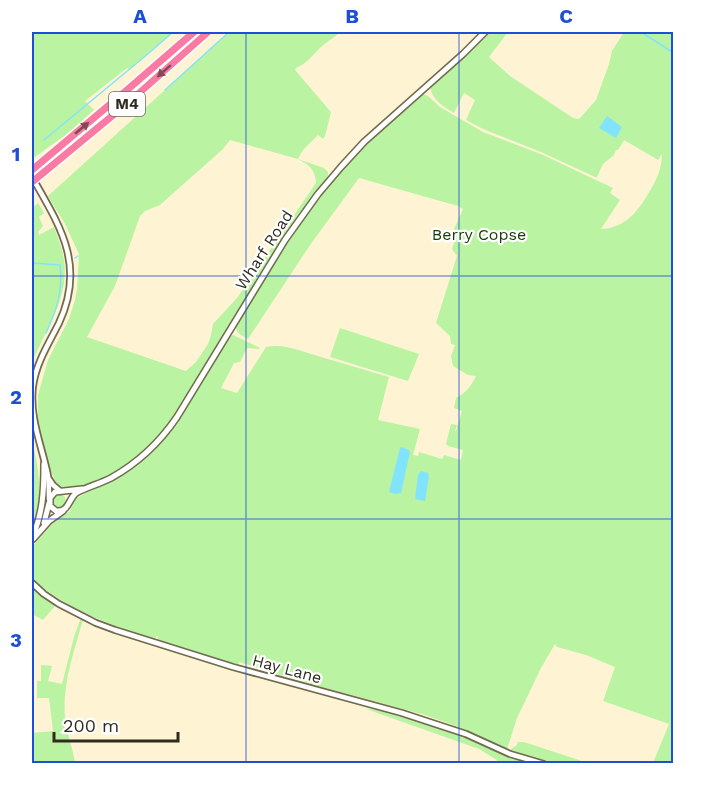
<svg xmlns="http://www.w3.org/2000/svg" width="705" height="795" font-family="'Work Sans',sans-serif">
<rect width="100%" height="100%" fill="#fef4d3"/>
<path fill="#baf3a2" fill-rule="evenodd" d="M32,32h141l-44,37 -2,-1 -42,33 9,9 -27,24 -35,25z
M229,32h111c-6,6 -14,10 -20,16 -8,8 -14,16 -24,20l-1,2 36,42 -6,24 -2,3 -5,-4 -15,15 -5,9 26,9 4,4v5l-27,34 -22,34 -111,180c-24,30 -65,63 -105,63l-6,-4 -7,-14 -12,-46v-29l10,-35 21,-41 6,-19 2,-10 2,-36 -14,-30 -17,-28zM230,140l68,19c11,6 17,10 18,24l-79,115 -24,26 -2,11 -3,9 -12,18 -10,9 -99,-34 28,-51 25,-70 5,-5 15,-6 63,-56z
M490,32h18l-19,25 21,19 63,42 6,1 17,-19 13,-36 3,-13 12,-19h49v731h-20l16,-39 -66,-23 12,-34 -29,-12 -29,-8 -2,-3 -14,24 -24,50 -10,31 3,2 2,-3 4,-2 2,-4h6l64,21h-32l-43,-11 29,11h-46l1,-3 -18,-11 -113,-40 15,1 24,4 57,14 -37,-13 -129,-35 -57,-18 -1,4 -81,-25 1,-5h-2l-1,4c-44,-16 -88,-29 -123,-62v-31l22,-25 16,-11 5,-12 59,-32 19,-16 21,-25 55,-89 4,-2 27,13 -1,1 -11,-1c-4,3 -5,10 -8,14l-6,1 -13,25 16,5 29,-46c19,-4 37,5 55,10 23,7 45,13 68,20l-11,43 42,9 -7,26 5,1 1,-4 23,7 2,-4 17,5 2,-10 -15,-4 -2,-2 5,-20 6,1 -2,6h1l6,-20 -8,-3 2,-10c11,-6 15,-12 20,-22l-8,-1 -15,-9 -2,-10 4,-11 -4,-1 -1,-8 -14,-13 21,-67 -5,-7 5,-15 -3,-5 9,-20 -5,-3 -99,-28 -49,67 -62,94c-7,-4 -13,-6 -12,-15 26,-43 51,-87 83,-127 30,-38 67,-71 104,-103l5,2 12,11 43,25 60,23 70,33 -3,5 10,7 -19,29c23,-1 36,-16 47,-35 8,-13 14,-25 14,-40l-4,6 -34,-20 -6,10h-2l-2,5 -11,9 -6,13h-2l-54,-25 -58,-23 -17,-9 9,-20 -11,-7 -10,20c-10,-6 -22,-13 -24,-26l51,-46z
M38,203l6,10 -5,4 4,9 -5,6 1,3 15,-8c4,10 8,22 10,32 6,37 -19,72 -32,104v-155z
M340,328l79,26 -11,27 -78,-24z
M32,440c7,30 12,57 0,86z
M52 501a7 7 0 1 1 14 0a7 7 0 1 1-14 0Z
M32,588l23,18 -12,14 -11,-6z
M80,620h3c-9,31 -21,65 -18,97 1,15 8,31 10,46h-43v-30l21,-2 -4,-33h-12v-17h4v-16l11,1 -4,15 14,3 12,-47z"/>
<path fill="#82e3fd" d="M607,116l15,11 -6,11 -17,-10z
M401,447l8,3 1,2 -9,41 -6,1 -6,-2 11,-44z
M421,471l7,2 1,3 -4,25h-1l-9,-2 3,-24z"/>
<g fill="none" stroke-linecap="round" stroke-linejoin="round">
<path stroke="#82e3fd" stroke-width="1.5" d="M641,32l33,21
M165,90l64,-58
M44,140l105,-87 24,-21
M75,258l3,-2
M32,263l28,2c3,27 -3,44 -14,68"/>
<defs>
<path id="tertiary" d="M32,177c28,49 54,88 27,146 -10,20 -23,40 -26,63 -4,32 9,60 15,90 1,8 1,16 1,23
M49,479l4,6 7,6
M32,583l12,11 15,10 37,19 19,7 118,37 169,46 64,21 44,20 34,10"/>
<path id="secondary" d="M82,489l-27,3 -5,6v8l6,5c13,1 12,-11 20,-18 11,-6 23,-9 35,-15 27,-15 49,-36 66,-61l108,-177 33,-46 23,-27 23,-25 99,-88 22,-22
M44,523l5,-20
M32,538c11,-25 12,-47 12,-74
M33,539l16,-18 14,-10"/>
<path id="motorway" d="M32,170l95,-80 67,-58
M43,173l86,-71 79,-70"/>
</defs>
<use href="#tertiary" stroke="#726a4d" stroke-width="8"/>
<use href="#secondary" stroke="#726a4d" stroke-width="8"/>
<use href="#motorway" stroke="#fff" stroke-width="10"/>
<use href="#tertiary" stroke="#fff" stroke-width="4.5"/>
<use href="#secondary" stroke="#fff" stroke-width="5"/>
<use href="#motorway" stroke="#f97aa2" stroke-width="7"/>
<defs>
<path id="motorway-bridge" d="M32,182l11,-9"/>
</defs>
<use href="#motorway-bridge" stroke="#fff" stroke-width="10" stroke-linecap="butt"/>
<use href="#motorway-bridge" stroke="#f97aa2" stroke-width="7"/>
</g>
<defs><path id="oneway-solid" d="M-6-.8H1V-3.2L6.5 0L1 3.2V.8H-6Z" transform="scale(1.5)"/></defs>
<g fill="#804b53">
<use href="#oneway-solid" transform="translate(164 71) rotate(139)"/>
<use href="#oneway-solid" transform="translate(82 128) rotate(-40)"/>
</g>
<path fill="none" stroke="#1d4ed8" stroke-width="1.5" stroke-opacity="0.55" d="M246,32v732M459,32v732M32,276h642M32,519h642"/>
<g text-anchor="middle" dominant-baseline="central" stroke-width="4.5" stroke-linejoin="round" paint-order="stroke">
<rect fill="#fff" stroke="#6d6b62" stroke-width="1.5" x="109" y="92" width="36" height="24" rx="4.5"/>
<g font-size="15" font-weight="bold" fill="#2f2b1f">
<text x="127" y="104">M4</text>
</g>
<g font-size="16" fill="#183b03" stroke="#fff">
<text x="479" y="234">Berry Copse</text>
</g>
<g font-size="16" fill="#2f2b1f" stroke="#fff">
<text transform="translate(264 250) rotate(-57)">Wharf Road</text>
<text transform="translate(287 669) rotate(15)">Hay Lane</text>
</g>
</g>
<rect width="705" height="795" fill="none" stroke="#ffffff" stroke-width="66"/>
<path d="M54 732v9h124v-9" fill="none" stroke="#2f2b1f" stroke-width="3"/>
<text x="63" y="732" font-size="18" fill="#2f2b1f" stroke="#ffffff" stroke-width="4.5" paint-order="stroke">200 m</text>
<rect x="33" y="33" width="639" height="729" fill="none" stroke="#1d4ed8" stroke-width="2"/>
<g font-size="20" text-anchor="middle" font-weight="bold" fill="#1d4ed8">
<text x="140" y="23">A</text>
<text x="352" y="23">B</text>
<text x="566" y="23">C</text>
<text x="16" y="161">1</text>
<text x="16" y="404">2</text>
<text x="16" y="647">3</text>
</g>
</svg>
